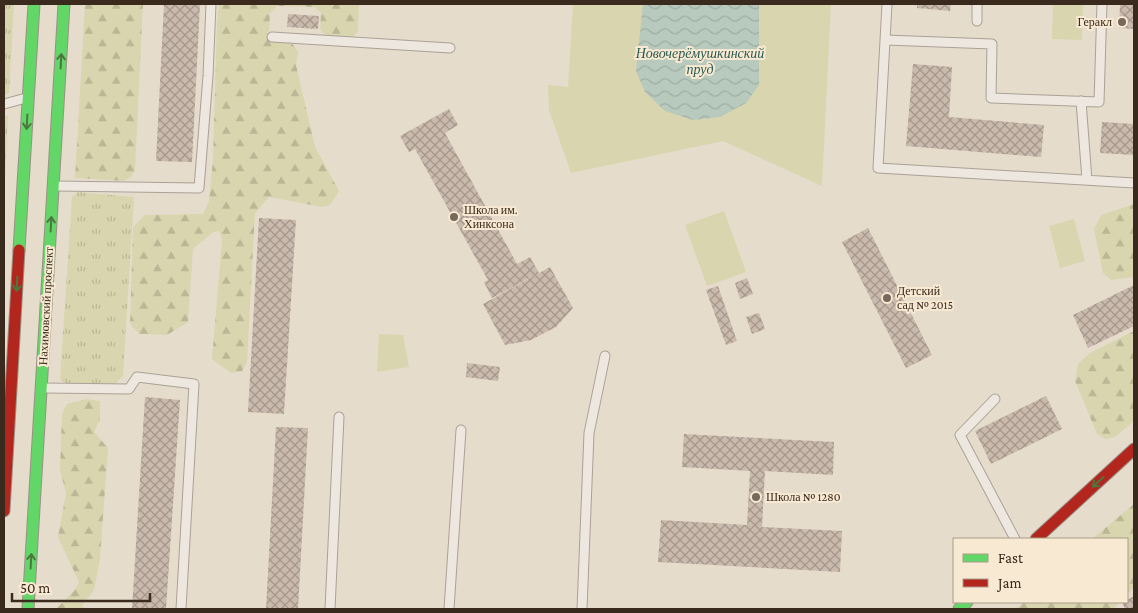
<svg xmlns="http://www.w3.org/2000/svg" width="1138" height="613" font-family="'Crimson Pro',serif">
<defs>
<pattern id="grass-tufts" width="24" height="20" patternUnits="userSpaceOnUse" patternTransform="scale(1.25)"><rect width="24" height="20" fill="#d9d5ae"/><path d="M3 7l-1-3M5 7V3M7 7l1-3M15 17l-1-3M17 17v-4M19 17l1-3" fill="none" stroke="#bbb795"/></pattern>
<pattern id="forest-firs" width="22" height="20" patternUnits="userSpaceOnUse" patternTransform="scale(1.25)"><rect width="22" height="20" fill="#d9d5ae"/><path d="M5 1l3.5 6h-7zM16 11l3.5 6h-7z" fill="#bbb795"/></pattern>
<pattern id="water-waves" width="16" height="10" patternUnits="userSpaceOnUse" patternTransform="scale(1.25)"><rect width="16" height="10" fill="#b8cabd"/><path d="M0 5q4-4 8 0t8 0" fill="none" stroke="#9faea2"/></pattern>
<pattern id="building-cross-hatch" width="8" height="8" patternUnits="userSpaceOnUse" patternTransform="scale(1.25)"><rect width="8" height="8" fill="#cabaad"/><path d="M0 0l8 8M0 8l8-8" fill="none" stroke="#a5978c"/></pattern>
</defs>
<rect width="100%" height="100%" fill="#e6dccc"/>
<path fill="url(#grass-tufts)" d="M4,4h10l-5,89 -5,2z
M8,115l-4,86v-85z
M78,192l56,5 -11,179 -9,9 -47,-1 -7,-5 12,-182z"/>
<path fill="url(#forest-firs)" d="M85,4h58l-8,166 -4,7 -7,4 -49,-3z
M219,4h140l-1,27 -5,6 -28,-2 -5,-6 1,-16 -6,-6 -38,-1 -7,7 -1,21 7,8 16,1 6,9 -2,13 19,82 24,44 -9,14 -8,2 -53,-10 -14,16 -8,149 -5,9 -11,2 -19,-14 10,-120 -3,-8 -6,1 -20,17 -5,73 -21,13 -28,-1 -9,-10 3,-97 12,-12 58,-1 6,-13 4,-41 4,-138z
M1134,204v73l-23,3 -8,-7 -9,-44 7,-14z
M1134,331v90l-19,16 -10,2 -8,-5 -22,-53 3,-17 12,-11z
M86,399l14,2v18l-6,13 14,16 -8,111 -6,31 -12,16 3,3h-29l18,-18 5,-9 -21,-45 8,-44 -6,-23 2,-56 5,-10z
M1134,504v84l-7,6v-55h-35z
M1025,602h94l-5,7h-99z"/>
<path fill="#d9d5ae" d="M573,4h258l-9,182 -99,-45 -152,32 -22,-63 -1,-25 20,2z
M1053,4h30l-1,36 -30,-1z
M724,211l22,61 -39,14 -22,-61z
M1074,219l11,42 -25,7 -11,-42z
M379,334l24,1 6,32 -32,5z"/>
<path fill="url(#water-waves)" d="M643,4h116v81l-13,18 -26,14 -27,3 -28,-9 -20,-19 -9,-21z"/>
<path fill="url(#building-cross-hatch)" d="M164,4h36l-8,158 -36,-1z
M917,4h34l-1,7 -33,-3z
M1120,4h14v25l-15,-1z
M288,14l31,2 -1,13 -31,-2z
M913,64l39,3 -3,50 95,8 -3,32 -135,-11z
M449,109l9,16 -13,8 72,131 13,-7 9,16 -47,25 -8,-16 4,-2 -73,-131 -6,3 -9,-16z
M1102,122l32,2v31l-34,-2z
M259,218l37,2 -12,194 -36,-2z
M868,228l64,127 -26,13 -64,-126z
M550,267l23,41 -17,19 -25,13 -26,5 -22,-41z
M747,278l6,16 -13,5 -5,-16z
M1134,285v41l-46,22 -15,-33z
M718,286l19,55 -11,4 -20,-55z
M759,313l6,16 -13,5 -6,-17z
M467,363l33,4 -2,14 -32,-4z
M1046,396l16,33 -71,35 -16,-33z
M145,397l35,3 -14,209h-34z
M276,427l32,1 -10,181h-32z
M684,434l150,8 -1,33 -68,-4 -3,56 80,4 -2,41 -182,-10 3,-42 86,5 3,-54 -68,-4z
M1134,596v13h-9l-3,-7h5v-2z"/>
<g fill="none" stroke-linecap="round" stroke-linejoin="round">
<defs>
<path id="lane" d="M887,4l-9,164 256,15
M977,21v-17
M272,37l178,11
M885,40l107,4 -1,54 108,4 3,-98
M1081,101l6,79
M4,104l22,-6
M56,186l143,2 9,-112 3,-72
M44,388l85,1 8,-12 57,7 -13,225
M995,399l-35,36 55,104
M330,609l9,-192
M449,609l12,-179
M582,609l7,-176 16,-77"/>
<path id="fast" d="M19,250l15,-246
M28,609l36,-605
M959,609l8,-7"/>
<path id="jam" d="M4,511l15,-261
M1036,539l98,-90"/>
</defs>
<use href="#lane" stroke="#aba196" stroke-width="11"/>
<use href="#fast" stroke="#9b9186" stroke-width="13"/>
<use href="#jam" stroke="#9b9186" stroke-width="13"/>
<use href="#lane" stroke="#ede7df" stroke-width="9"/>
<use href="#fast" stroke="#63d668" stroke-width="11"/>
<use href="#jam" stroke="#b3261e" stroke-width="11"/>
</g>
<defs><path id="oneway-shaft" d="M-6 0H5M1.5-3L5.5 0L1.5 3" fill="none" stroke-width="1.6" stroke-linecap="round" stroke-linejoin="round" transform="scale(1.25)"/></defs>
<g stroke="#4c773f">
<use href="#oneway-shaft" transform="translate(61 61) rotate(-87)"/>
<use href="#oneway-shaft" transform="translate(27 122) rotate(93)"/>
<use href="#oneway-shaft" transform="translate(51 224) rotate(-87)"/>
<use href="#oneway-shaft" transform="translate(17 284) rotate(93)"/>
<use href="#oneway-shaft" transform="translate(1098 482) rotate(138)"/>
<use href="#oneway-shaft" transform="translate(31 561) rotate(-87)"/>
</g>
<g fill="#76685a" stroke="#f7e9d2" stroke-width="2">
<circle cx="1122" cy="22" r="5"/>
<circle cx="454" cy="217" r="5"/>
<circle cx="887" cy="298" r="5"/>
<circle cx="756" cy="497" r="5"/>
</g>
<g text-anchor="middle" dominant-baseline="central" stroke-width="4" stroke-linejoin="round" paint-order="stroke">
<g font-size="12" fill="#3a291d" stroke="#f7e9d2" text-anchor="start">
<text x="1112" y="22" text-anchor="end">Геракл</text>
<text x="464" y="210">Школа им.<tspan x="464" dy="14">Хинксона</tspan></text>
<text x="897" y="291">Детский<tspan x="897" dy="14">сад № 2015</tspan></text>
<text x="766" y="497">Школа № 1280</text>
</g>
<g font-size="12" fill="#3a291d" stroke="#f7e9d2">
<text transform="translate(46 306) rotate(-87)">Нахимовский проспект</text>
</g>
<g font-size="14" font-style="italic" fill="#2c5b53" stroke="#f7e9d2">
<text x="700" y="53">Новочерёмушкинский<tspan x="700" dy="16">пруд</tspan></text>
</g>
</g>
<rect width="1138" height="613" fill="none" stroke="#3a291d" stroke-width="10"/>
<rect x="953" y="538" width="175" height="65" fill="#f7e9d2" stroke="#ab9c8a"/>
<rect x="963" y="554" width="25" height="8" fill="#63d668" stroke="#ab9c8a"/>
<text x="998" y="563" font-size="15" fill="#3a291d">Fast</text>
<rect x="963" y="579" width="25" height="8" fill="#b3261e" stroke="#ab9c8a"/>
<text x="998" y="588" font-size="15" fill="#3a291d">Jam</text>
<path d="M12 593v8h138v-8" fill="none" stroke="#3a291d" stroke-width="2.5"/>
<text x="20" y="593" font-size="15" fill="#3a291d" stroke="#f7e9d2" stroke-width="4" paint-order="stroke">50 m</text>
</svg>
